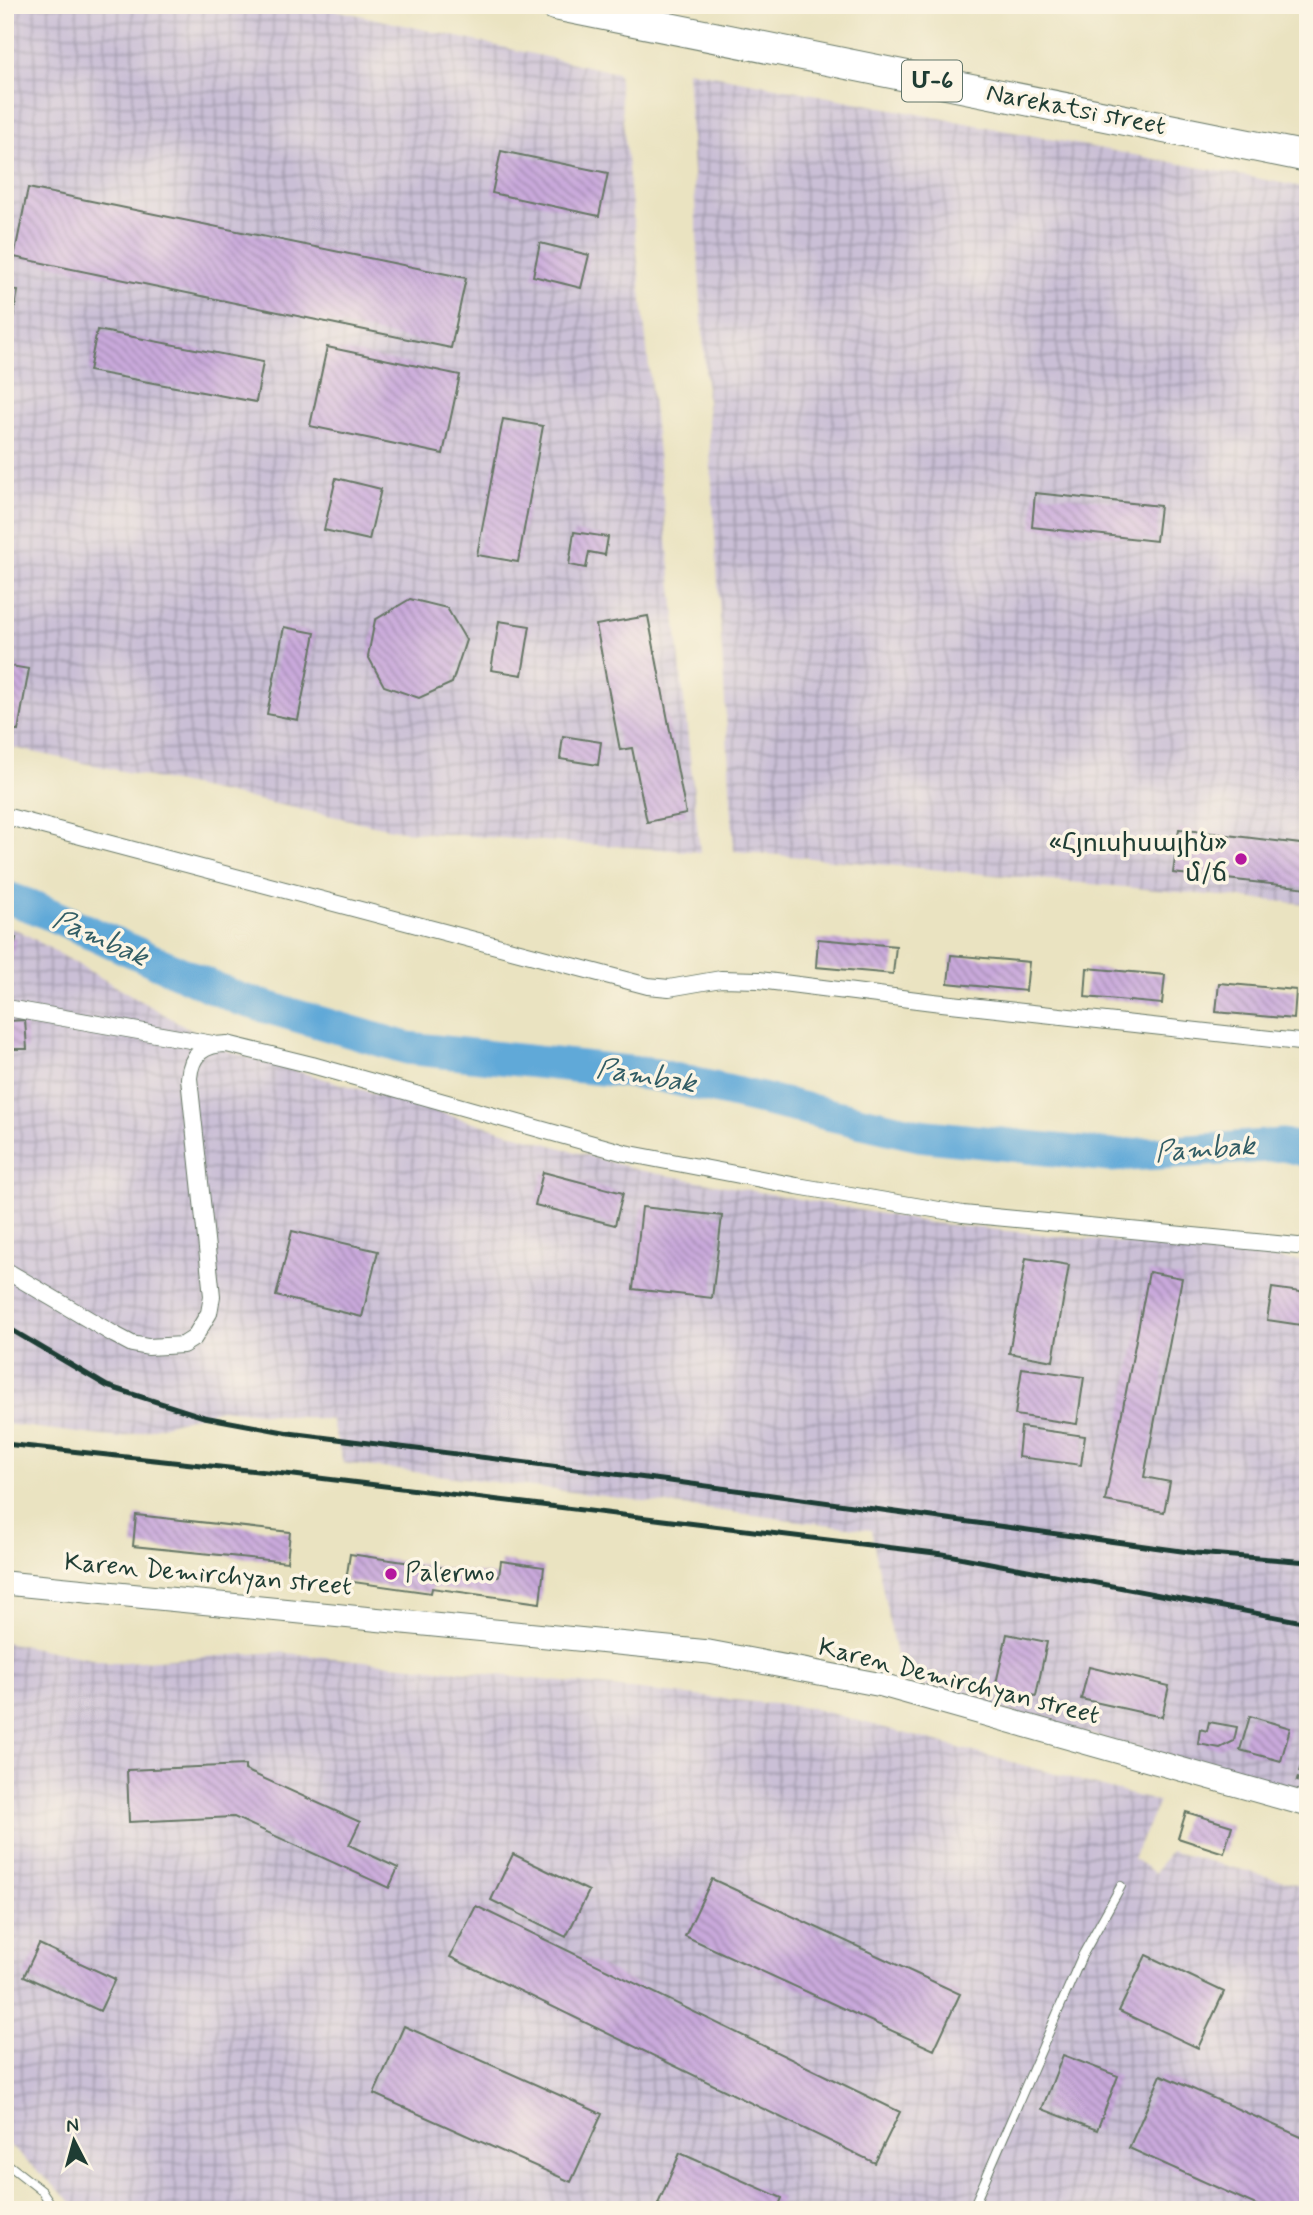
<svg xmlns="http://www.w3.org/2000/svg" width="1313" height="2215" font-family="Mynerve,'Noto Sans Armenian',sans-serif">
<defs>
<pattern id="industrial-grid" width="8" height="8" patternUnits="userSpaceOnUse" patternTransform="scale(1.75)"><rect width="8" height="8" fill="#cabfd6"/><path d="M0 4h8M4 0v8" fill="none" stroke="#a39cae"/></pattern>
<pattern id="building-back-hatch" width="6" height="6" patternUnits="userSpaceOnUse" patternTransform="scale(1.75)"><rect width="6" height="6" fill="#c9a9db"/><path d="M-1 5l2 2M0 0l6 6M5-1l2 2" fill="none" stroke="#a38bb2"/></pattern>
</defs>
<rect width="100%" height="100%" fill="#fcf5e5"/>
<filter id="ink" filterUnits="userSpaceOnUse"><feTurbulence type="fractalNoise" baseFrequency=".0143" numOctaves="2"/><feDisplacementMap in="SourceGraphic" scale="14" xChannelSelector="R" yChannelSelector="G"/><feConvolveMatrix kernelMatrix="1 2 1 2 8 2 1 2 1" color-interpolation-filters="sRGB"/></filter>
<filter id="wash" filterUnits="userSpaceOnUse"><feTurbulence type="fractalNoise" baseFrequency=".00686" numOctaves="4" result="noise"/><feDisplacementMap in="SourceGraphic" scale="28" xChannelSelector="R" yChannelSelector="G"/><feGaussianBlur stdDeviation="1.57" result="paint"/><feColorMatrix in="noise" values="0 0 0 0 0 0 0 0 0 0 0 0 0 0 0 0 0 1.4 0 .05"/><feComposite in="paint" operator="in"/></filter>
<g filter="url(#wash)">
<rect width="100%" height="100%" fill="#eae3c1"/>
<path fill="url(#industrial-grid)" d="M5,5h309l304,68 82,779 -299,-21 -396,-85z
M687,70l621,118v716l-574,-53z
M5,927l15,4 208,120 410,119 293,53 377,39v534l-407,-115 -30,-151 -528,-67 -12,-43 -110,-11 -102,29 -114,-14z
M5,1642l107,21 166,-11 533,56 348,94 -26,56 22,15 15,-22 138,36v323h-1227l-76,-68z"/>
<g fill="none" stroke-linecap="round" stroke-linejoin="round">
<path stroke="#60a9d8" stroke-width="33" d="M5,897l31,11 203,91 168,49 250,27 262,60 191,21 173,-11 25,6"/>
</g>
<g id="blocks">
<path fill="url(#building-back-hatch)" d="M501,151l107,22 -9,43 -107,-23z
M28,188l438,90 -15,70 -437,-91z
M540,243l49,12 -8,33 -48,-12z
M5,288l13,3 -7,37 -6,-1z
M97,330l166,32 -7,40 -167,-31z
M327,347l133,28 -17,79 -133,-28z
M503,419l40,7 -25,136 -41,-7z
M336,478l45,11 -12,51 -45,-10z
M1035,493l125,13 -4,35 -124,-14z
M574,532l34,5 -3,18 -16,-3 -3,16 -17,-3z
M410,599l37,9 19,32 -14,43 -33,15 -35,-12 -16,-30 7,-36z
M648,616l38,198 -39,8 -15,-74 -12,2 -24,-125z
M499,621l31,5 -8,49 -31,-5z
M284,627l31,6 -17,87 -31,-6z
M5,665l24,4 -11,62 -13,-3z
M563,736l38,6 -3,23 -38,-6z
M1179,829l129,16v43l-135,-15z
M5,936l11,2 -7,33 -4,-1z
M818,939l78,7 -3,28 -77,-7z
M951,955l78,7 -3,29 -78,-8z
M1087,968l78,7 -3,29 -77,-7z
M1219,983l77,7 -2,29 -78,-7z
M25,1020l2,29h-18l-1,-28z
M543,1172l80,21 -8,32 -80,-20z
M642,1207l80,9 -10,82 -79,-9z
M292,1231l86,20 -16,66 -86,-21z
M1026,1258l43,7 -16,96 -44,-8z
M1149,1272l33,6 -38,199 26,5 -6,30 -59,-11z
M1272,1288l36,5v33l-41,-6z
M1022,1368l62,9 -7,47 -62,-9z
M1021,1427l64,9 -4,29 -63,-8z
M136,1515l154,17 -3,30 -154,-16z
M350,1554l149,22 2,-15 43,6 -4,36 -108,-15 -1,5 -85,-12z
M1007,1634l40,8 -11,54 -41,-8z
M1089,1667l80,19 -7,31 -81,-18z
M1250,1716l40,12 -9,33 -41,-11z
M1209,1722l28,5 -3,14 -14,7 -22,-4 2,-15 7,2z
M245,1765v5l115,52 -11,23 49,23 -9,20 -155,-71 -105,5 -2,-52z
M1186,1812l46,14 -8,27 -46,-15z
M513,1854l76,37 -23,46 -75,-37z
M712,1879l248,115 -26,56 -249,-114z
M476,1906l424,206 -25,51 -425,-206z
M39,1944l76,35 -15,32 -76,-35z
M1146,1955l78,37 -26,56 -79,-37z
M404,2026l198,88 -31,68 -197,-88z
M1063,2055l55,21 -21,54 -55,-21z
M1161,2075l147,65v70h-41l-138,-62z
M680,2153l102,45 -5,12h-106l-13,-6z"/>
</g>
</g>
<g filter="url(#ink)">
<use href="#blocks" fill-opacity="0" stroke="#667765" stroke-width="2"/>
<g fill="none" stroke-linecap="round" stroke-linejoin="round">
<defs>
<path id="lane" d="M5,2162l37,29 13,19
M972,2210l110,-254 39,-70"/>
<path id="street" d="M5,816l643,170 21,2 52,-9 38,1 174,22 375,41
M7,1008l206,36
M5,1270l110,65 17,9 16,3 35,-2 11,-7 15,-25 3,-17 -23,-218c2,-24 15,-34 38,-34l85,21 313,88 172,33 166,28 345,33"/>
<path id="secondary" d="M5,1583l704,69 173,33 426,120"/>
<path id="highway" d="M555,5l753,152"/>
</defs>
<use href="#lane" stroke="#667765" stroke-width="10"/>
<use href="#street" stroke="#667765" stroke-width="18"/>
<use href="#secondary" stroke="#667765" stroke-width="25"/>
<use href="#highway" stroke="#667765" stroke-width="32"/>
<path stroke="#667765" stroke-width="3.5" stroke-dasharray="5 5" stroke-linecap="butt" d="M1297,1782l11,-39"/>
<use href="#lane" stroke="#fff" stroke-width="8"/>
<use href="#street" stroke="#fff" stroke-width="16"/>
<use href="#secondary" stroke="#fff" stroke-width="23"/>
<use href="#highway" stroke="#fff" stroke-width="30"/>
<path stroke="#1f3d34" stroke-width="5" d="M5,1326l102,60 97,31 85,16 381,48 526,72 112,9
M5,1444l289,31 649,79 365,69"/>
</g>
</g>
<g fill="#b5179e" stroke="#fcf5e5" stroke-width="2.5">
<circle cx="1241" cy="859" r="7"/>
<circle cx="391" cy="1574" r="7"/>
</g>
<g text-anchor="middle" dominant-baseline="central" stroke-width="7" stroke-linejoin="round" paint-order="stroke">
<rect fill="#fcf5e5" stroke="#617469" stroke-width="2" x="902" y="60.5" width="60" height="41" rx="5"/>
<g font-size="24" font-weight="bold" fill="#1f3d34">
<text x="932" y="81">Մ-6</text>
</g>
<g font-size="26" fill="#1f3d34" stroke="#fcf5e5">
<text transform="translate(1076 110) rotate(11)">Narekatsi street</text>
<text transform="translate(208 1575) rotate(5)">Karen Demirchyan street</text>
<text transform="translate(959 1682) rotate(14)">Karen Demirchyan street</text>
</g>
<g font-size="26" fill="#1f3d34" stroke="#fcf5e5" text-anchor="end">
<text x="1227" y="844">«Հյուսիսային»<tspan x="1227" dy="30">մ/ճ</tspan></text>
<text x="405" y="1574" text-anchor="start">Palermo</text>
</g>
<g font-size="28" font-style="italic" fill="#325d65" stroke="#fcf5e5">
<text transform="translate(100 939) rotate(24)">Pambak</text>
<text transform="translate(646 1077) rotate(9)">Pambak</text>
<text transform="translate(1205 1150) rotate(-4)">Pambak</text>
</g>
</g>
<rect width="1313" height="2215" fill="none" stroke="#fcf5e5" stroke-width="28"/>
<g transform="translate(74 2141) rotate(354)" stroke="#fcf5e5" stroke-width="5" paint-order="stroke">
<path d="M0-5L12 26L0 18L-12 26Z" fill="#1f3d34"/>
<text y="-10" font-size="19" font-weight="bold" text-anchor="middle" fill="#1f3d34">N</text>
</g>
</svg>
